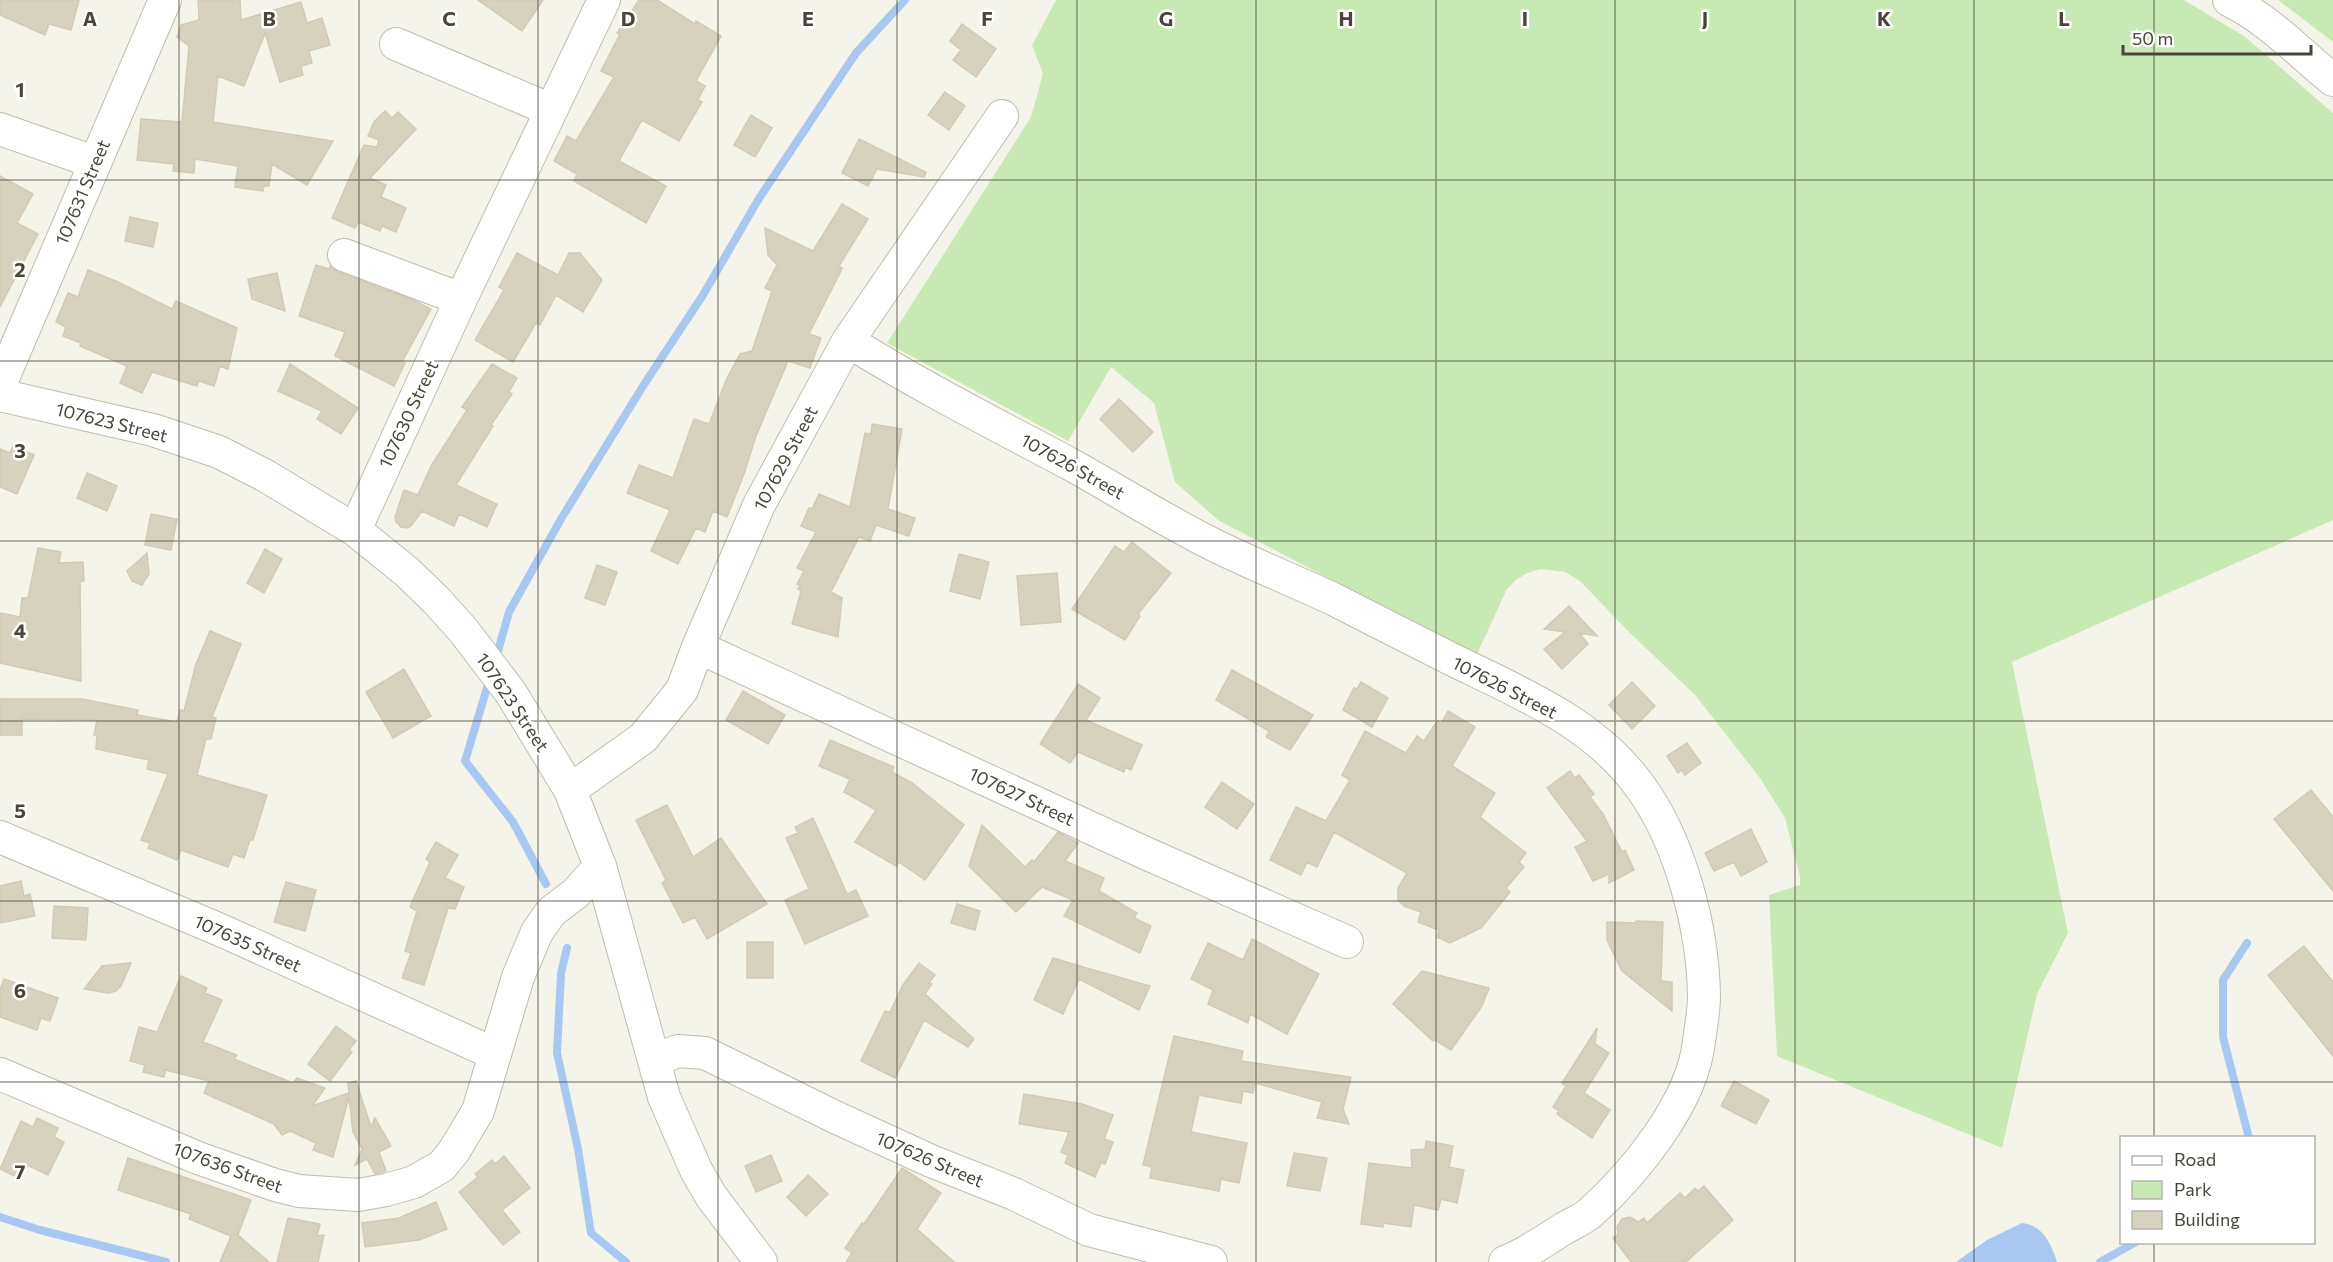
<svg xmlns="http://www.w3.org/2000/svg" width="2333" height="1262" font-family="Commissioner,sans-serif">
<rect width="100%" height="100%" fill="#f5f4eb"/>
<path fill="#c9e9b4" d="M1056,0h1128l60,36 89,77v407l-321,142 56,271 -31,61 -35,154 -225,-92 -8,-161 31,-10v-8l-15,-59 -25,-40 -64,-82 -69,-66 -47,-49 -15,-9 -24,-3 -14,4 -11,7 -9,9 -31,67 -258,-136 -43,-38 -21,-79 -43,-36 -43,74 -181,-98 144,-226 12,-43 -11,-29z
M2278,0h55v42z"/>
<path fill="#a8c8f1" d="M2022,1223c21,2 29,21 35,39h-101l31,-22z"/>
<g fill="none" stroke-linecap="round" stroke-linejoin="round">
<path stroke="#a8c8f1" stroke-width="8" d="M496,658l13,-46 52,-93 82,-133 60,-91 55,-95 98,-147 49,-53
M490,678l-25,83 48,61 33,62
M2247,943l-24,37v57l26,101
M567,948l-6,25 -4,80 21,96 13,84 35,29
M0,1217l40,13 126,32
M2100,1262l36,-20"/>
</g>
<path fill="#d7d1c0" stroke="#d2cab3" stroke-width="1.5" d="M0,0h79l-8,30 -22,-6 -4,11 -45,-20z
M198,0h42l1,20 60,-18 6,21 15,-5 8,27 -21,6 3,12 -11,3 2,9 -23,7 -15,-49 -21,53 -26,-10 -5,46 120,19 -26,44 -35,-21 -3,22h-5l-1,5 -28,-4 3,-21 -43,-7 -1,14 -21,-2 1,-7 -37,-4 4,-41 41,3 7,-76 -12,-9 4,-12 18,-5z
M478,0h65l-21,31z
M639,0h18l38,24 1,-3 25,15 -25,45 9,5 -7,14 4,2 -23,39 -37,-21 -23,41 47,25 -20,37 -72,-42 3,-7 -23,-13 13,-25 9,5 38,-64 -13,-6 19,-37 -3,-1z
M962,24l34,25 -20,28 -23,-17 8,-10 -11,-9z
M945,92l20,14 -16,24 -21,-15z
M385,111l7,7 6,-6 18,17 -46,49 16,7 -5,12 25,11 -10,24 -14,-6 -2,5 -22,-9 -3,6 -23,-10 32,-73 13,2 2,-7 -11,-4 6,-14z
M751,115l21,13 -17,29 -21,-12z
M859,139l67,33 -2,5 -47,-8 -9,17 -26,-13z
M0,176l33,18 -16,29 21,11 -38,73z
M842,204l26,15 -29,47 3,2 -1,3 -32,63 12,4 -11,30 -22,-7 -32,75 -11,35 -18,46 -14,-6 -8,21 -9,-4 -18,36 -27,-13 19,-41 -43,-17 12,-28 34,13 21,-59 15,5 18,-46 13,-24 12,-3 20,-60 -7,-3 12,-23 -9,-10 -3,-27 48,23z
M130,217l28,6 -5,24 -28,-6z
M517,253l41,22 11,-22h11l22,27 -19,32 -27,-17 -16,30 -4,-2 -23,39 -38,-22 29,-50 -5,-3z
M316,265l13,4 1,-3 8,6 75,28 18,9 -29,53 3,1 -11,23 -59,-30 10,-24 -46,-16z
M88,270l30,12 54,27 4,-8 61,27 -9,41 -8,-3 -6,20 -15,-5 -2,5 -45,-14 -10,21 -22,-10 7,-17 -47,-20 1,-3 -18,-7 3,-9 -10,-5 12,-29 10,4z
M277,273l8,38 -33,-12 -4,-20z
M290,364l68,44 -17,26 -24,-15 5,-8 -44,-20z
M492,364l25,14 -8,14 3,2 -21,31 2,1 -37,59 41,19 -10,23 -28,-13 -5,12 -32,-15 -11,15 -4,2 -6,-1 -5,-5 -1,-5 9,-27 14,5 13,-29 36,-56 -5,-3z
M1119,399l34,33 -20,20 -33,-33z
M872,424l30,5 -14,80 27,9 -6,18 -33,-11 -6,16 -11,-4 -28,55 11,6 -4,39 -46,-13 9,-33 -3,-2 2,-4 -3,-1 7,-13 -7,-3 19,-36 -15,-6 8,-18 3,1 7,-15 31,13 15,-74 6,1z
M13,446l21,9 -17,39 -17,-7v-38l10,4z
M87,473l30,13 -10,25 -30,-13z
M151,514l26,5 -6,31 -26,-5z
M1132,542l39,31 -33,41 2,2 -15,24 -53,-31 43,-63 9,6z
M38,548l23,4 -2,11 24,-1 1,19 -4,1 1,99 -81,-18v-50l20,4 2,-19h6z
M265,549l17,10 -18,34 -17,-10z
M147,553l2,21 -7,11 -10,-4 -5,-10z
M959,554l30,8 -9,37 -30,-8z
M597,565l20,7 -12,33 -20,-7z
M1057,573l4,49 -40,3 -4,-49z
M1569,606l28,30 -18,-3 9,11 -26,25 -18,-20 21,-17 -21,-3z
M210,631l31,13 -29,73 4,1 -5,21h-5l-9,36 70,20 -14,45h-3l-6,18 -11,-4 -5,13 -47,-17 -4,10 -29,-12 2,-5 -9,-3 27,-66 -21,-5 2,-9 -53,-11 1,-14h-3l3,-15 -75,-1v16h-22v-36h82l56,11 -1,5 40,7 3,-12 4,1 12,-47z
M404,669l27,47 -38,22 -27,-46z
M1232,670l81,45 -23,35 -24,-13 3,-6 -53,-31z
M1361,682l27,16 -16,29 -29,-17 11,-22 3,1z
M1632,682l23,24 -23,23 -23,-24z
M1078,684l22,14 -14,22 56,25 -11,25 -6,-3 -1,5 -46,-20 -8,11 -30,-19z
M743,691l42,24 -17,29 -42,-24z
M1448,711l27,16 -23,39 43,27 -15,24 46,36 -7,9 5,5 -18,21 4,4 -29,36 -31,15 -13,-6 2,-7 -21,-8 3,-10 -17,-6 -6,-6v-12l9,-15 -73,-41 -17,35 -10,-5 -6,13 -31,-15 26,-53 30,14 24,-41 -8,-5 23,-44 41,22 11,-17 7,5 13,-20 4,3z
M830,740l64,27 -2,5 20,11 52,42 -39,55 -26,-18 -3,4 -41,-24 21,-32 -32,-18 6,-13 -31,-13z
M1687,743l14,20 -16,12 -3,-5 -4,3 -11,-17z
M1570,771l5,7 4,-3 15,19 -4,3 13,17 19,38 3,-2 9,20 -25,13v-9l-16,7 -18,-34 12,-6 -40,-53z
M1222,782l32,22 -17,25 -32,-22z
M2311,790l22,27v74l-59,-72z
M667,805l26,52 28,-19 46,66 -60,35 -12,-22 -12,6 -21,-40 4,-3 -30,-60z
M813,818l34,76 9,-4 12,26 -63,28 -20,-44 24,-11 -23,-51 12,-5 -3,-6z
M982,825l43,42 7,-7 2,2 24,-30 20,11 -13,18 39,17 -5,13 38,22 -3,5 17,8 -11,27 -76,-37 9,-16 -31,-13 -26,25 -47,-46z
M1751,829l16,33 -26,14 -7,-14 -20,9 -9,-18z
M436,842l22,13 -13,23 19,9 -9,22 -7,-1 -24,77 -22,-7 9,-25 -6,-2 12,-40 -7,-4 20,-45 -4,-3z
M21,881l3,15 6,-2 5,22 -35,7v-37z
M286,882l30,8 -11,41 -31,-9z
M957,904l23,7 -5,19 -24,-7z
M54,906l34,2 -2,32 -34,-2z
M1636,921l27,1 -2,59 11,1v29l-50,-40 -15,-31v-18l29,1z
M1252,939l67,35 -32,60 -37,-20 -2,9 -40,-19 5,-14 -22,-11 17,-36 35,17z
M747,942h26v36h-26z
M2304,946l29,36v74l-65,-81z
M1053,958l30,9 67,19 -11,24 -60,-31 -16,35 -29,-14z
M131,963l-10,23 -5,5 -8,2 -24,-4 18,-23z
M919,963l16,12 -6,8 3,1 -7,10 49,45 -6,8 -44,-27 -29,58 -34,-17 24,-50 5,1 13,-27z
M1422,971l67,17 -7,18 -31,44 -16,-10 -2,1 -40,-37z
M181,976l26,12 -2,5 17,7 -19,42 34,13 -3,4 59,24 4,-5 28,10 -13,18 37,-13 -1,-10 8,-2 15,46 4,-9 16,28 -12,6 7,19 -11,3 -8,-15 -12,6 7,-16 -9,-17 -4,-35 -16,60 -20,-7 3,-7 -26,-12 -8,4 -8,-11 -70,-31 5,-12 -43,-11 -2,7 -21,-5 2,-7 -15,-4 9,-34 18,5z
M4,979l54,19 -8,23 -9,-3 -4,12 -37,-13v-27z
M336,1026l20,15 -7,9 3,2 -22,29 -22,-17z
M1597,1028l-2,16 14,9 -25,40 26,17 -18,28 -35,-24 2,-3 -6,-4 13,-21 -4,-3z
M1174,1036l69,15 -2,10 110,16 -8,32 6,15 -32,-6 5,-16 -67,-19 -2,10 -10,-2 -2,12 -42,-8 -8,37 56,11 -8,40 -18,-4 -2,12 -69,-13 2,-11 -9,-2z
M1734,1081l35,19 -13,24 -35,-18z
M1024,1094l58,10 31,11 -9,24 9,3 -8,22 -4,-1 -6,14 -30,-14 3,-8 -7,-3 8,-20 -50,-8z
M37,1118l21,10 -4,9 10,5 -16,33 -23,-11 -6,14 -19,-9 21,-48 12,6z
M1426,1141l27,5 -4,21 15,3 -7,33 -16,-4 -3,11 -24,-5 -3,22 -28,-4v4l-22,-3 8,-61 43,5 -1,-18 14,-1z
M1294,1153l33,5 -7,33 -33,-5z
M771,1155l11,26 -26,11 -11,-26z
M504,1156l26,32 -28,22 18,22 -17,13 -44,-53 19,-15 -3,-3 17,-14 3,4z
M128,1158l123,42 -13,35 31,27h-49l11,-26 -42,-17 2,-5 -73,-24z
M902,1168l39,25 -24,36 37,33h-108l6,-9 -7,-5 17,-25 2,1z
M808,1175l20,19 -22,22 -19,-19z
M1704,1186l29,34 -47,42h-55l-18,-24 5,-4 -1,-7 5,-8 8,-2 8,5 6,-4 3,5 33,-30 5,5 10,-10 3,3z
M436,1202l11,27 -28,11 -54,7 -3,-24 37,-5z
M288,1218l32,6 -3,12 7,-1 -6,27h-41z"/>
<g fill="none" stroke-linecap="round" stroke-linejoin="round">
<defs>
<path id="minor" d="M2229,0c43,22 68,51 104,80
M396,44l155,66
M0,129l94,33
M344,255l117,44
M848,341c72,45 147,83 222,123 45,25 91,54 136,77 43,22 87,39 129,59 38,19 76,39 114,58 69,34 143,63 190,127 41,55 64,143 65,211 0,15 -3,30 -5,45 -6,61 -65,133 -110,173 -8,6 -17,10 -26,15 -19,12 -37,25 -58,33
M0,385l165,-385
M0,395l153,35 66,22 47,24 89,54 52,42 29,28 27,30 48,63 59,97 30,76 64,231 32,73 15,26 50,66
M355,530l106,-231 143,-299
M698,647l445,205 204,90
M570,790l73,-52 39,-48 16,-43 61,-142 89,-164 154,-225
M0,837l225,95 270,122
M655,1060l23,-9 27,2 130,64 96,44 83,33 75,36 122,32
M0,1074l198,84 77,27 24,6 59,4 28,-5 28,-8 28,-16 12,-15 24,-40 40,-134 19,-45 14,-20 25,-19 24,-27"/>
</defs>
<use href="#minor" stroke="#c1bdad" stroke-width="34"/>
<use href="#minor" stroke="#fff" stroke-width="32"/>
</g>
<path fill="none" stroke="#494538" stroke-width="1.5" stroke-opacity="0.55" d="M179,0v1262M359,0v1262M538,0v1262M718,0v1262M897,0v1262M1077,0v1262M1256,0v1262M1436,0v1262M1615,0v1262M1795,0v1262M1974,0v1262M2154,0v1138M0,180h2333M0,361h2333M0,541h2333M0,721h2333M0,901h2333M0,1082h2333M2154,1242v20"/>
<g text-anchor="middle" dominant-baseline="central" stroke-width="5" stroke-linejoin="round" paint-order="stroke">
<g font-size="18" fill="#494538" stroke="#fff">
<text transform="translate(82 192) rotate(-67)">107631 Street</text>
<text transform="translate(408 414) rotate(-65)">107630 Street</text>
<text transform="translate(112 422) rotate(14)">107623 Street</text>
<text transform="translate(785 458) rotate(-62)">107629 Street</text>
<text transform="translate(1073 466) rotate(29)">107626 Street</text>
<text transform="translate(1505 687) rotate(27)">107626 Street</text>
<text transform="translate(513 702) rotate(56)">107623 Street</text>
<text transform="translate(1022 796) rotate(25)">107627 Street</text>
<text transform="translate(248 943) rotate(24)">107635 Street</text>
<text transform="translate(930 1159) rotate(23)">107626 Street</text>
<text transform="translate(228 1167) rotate(20)">107636 Street</text>
</g>
</g>
<g font-size="20" text-anchor="middle" font-weight="bold" fill="#494538" stroke="#fff" stroke-width="5" stroke-linejoin="round" paint-order="stroke">
<text x="90" y="26">A</text>
<text x="269" y="26">B</text>
<text x="449" y="26">C</text>
<text x="628" y="26">D</text>
<text x="808" y="26">E</text>
<text x="987" y="26">F</text>
<text x="1166" y="26">G</text>
<text x="1346" y="26">H</text>
<text x="1525" y="26">I</text>
<text x="1705" y="26">J</text>
<text x="1884" y="26">K</text>
<text x="2064" y="26">L</text>
<text x="20" y="97">1</text>
<text x="20" y="277">2</text>
<text x="20" y="458">3</text>
<text x="20" y="638">4</text>
<text x="20" y="818">5</text>
<text x="20" y="998">6</text>
<text x="20" y="1179">7</text>
</g>
<rect x="2120" y="1136" width="195" height="108" fill="#ffffff" stroke="#b6b5af" stroke-width="1.5"/>
<rect x="2132" y="1156" width="30" height="9" fill="#ffffff" stroke="#b6b5af" stroke-width="1.5"/>
<text x="2174" y="1166" font-size="18" fill="#494538">Road</text>
<rect x="2132" y="1181" width="30" height="18" fill="#c9e9b4" stroke="#b6b5af" stroke-width="1.5"/>
<text x="2174" y="1196" font-size="18" fill="#494538">Park</text>
<rect x="2132" y="1211" width="30" height="18" fill="#d7d1c0" stroke="#b6b5af" stroke-width="1.5"/>
<text x="2174" y="1226" font-size="18" fill="#494538">Building</text>
<path d="M2123 45v9h188v-9" fill="none" stroke="#494538" stroke-width="3"/>
<text x="2132" y="45" font-size="18" fill="#494538" stroke="#ffffff" stroke-width="4.5" paint-order="stroke">50 m</text>
</svg>
